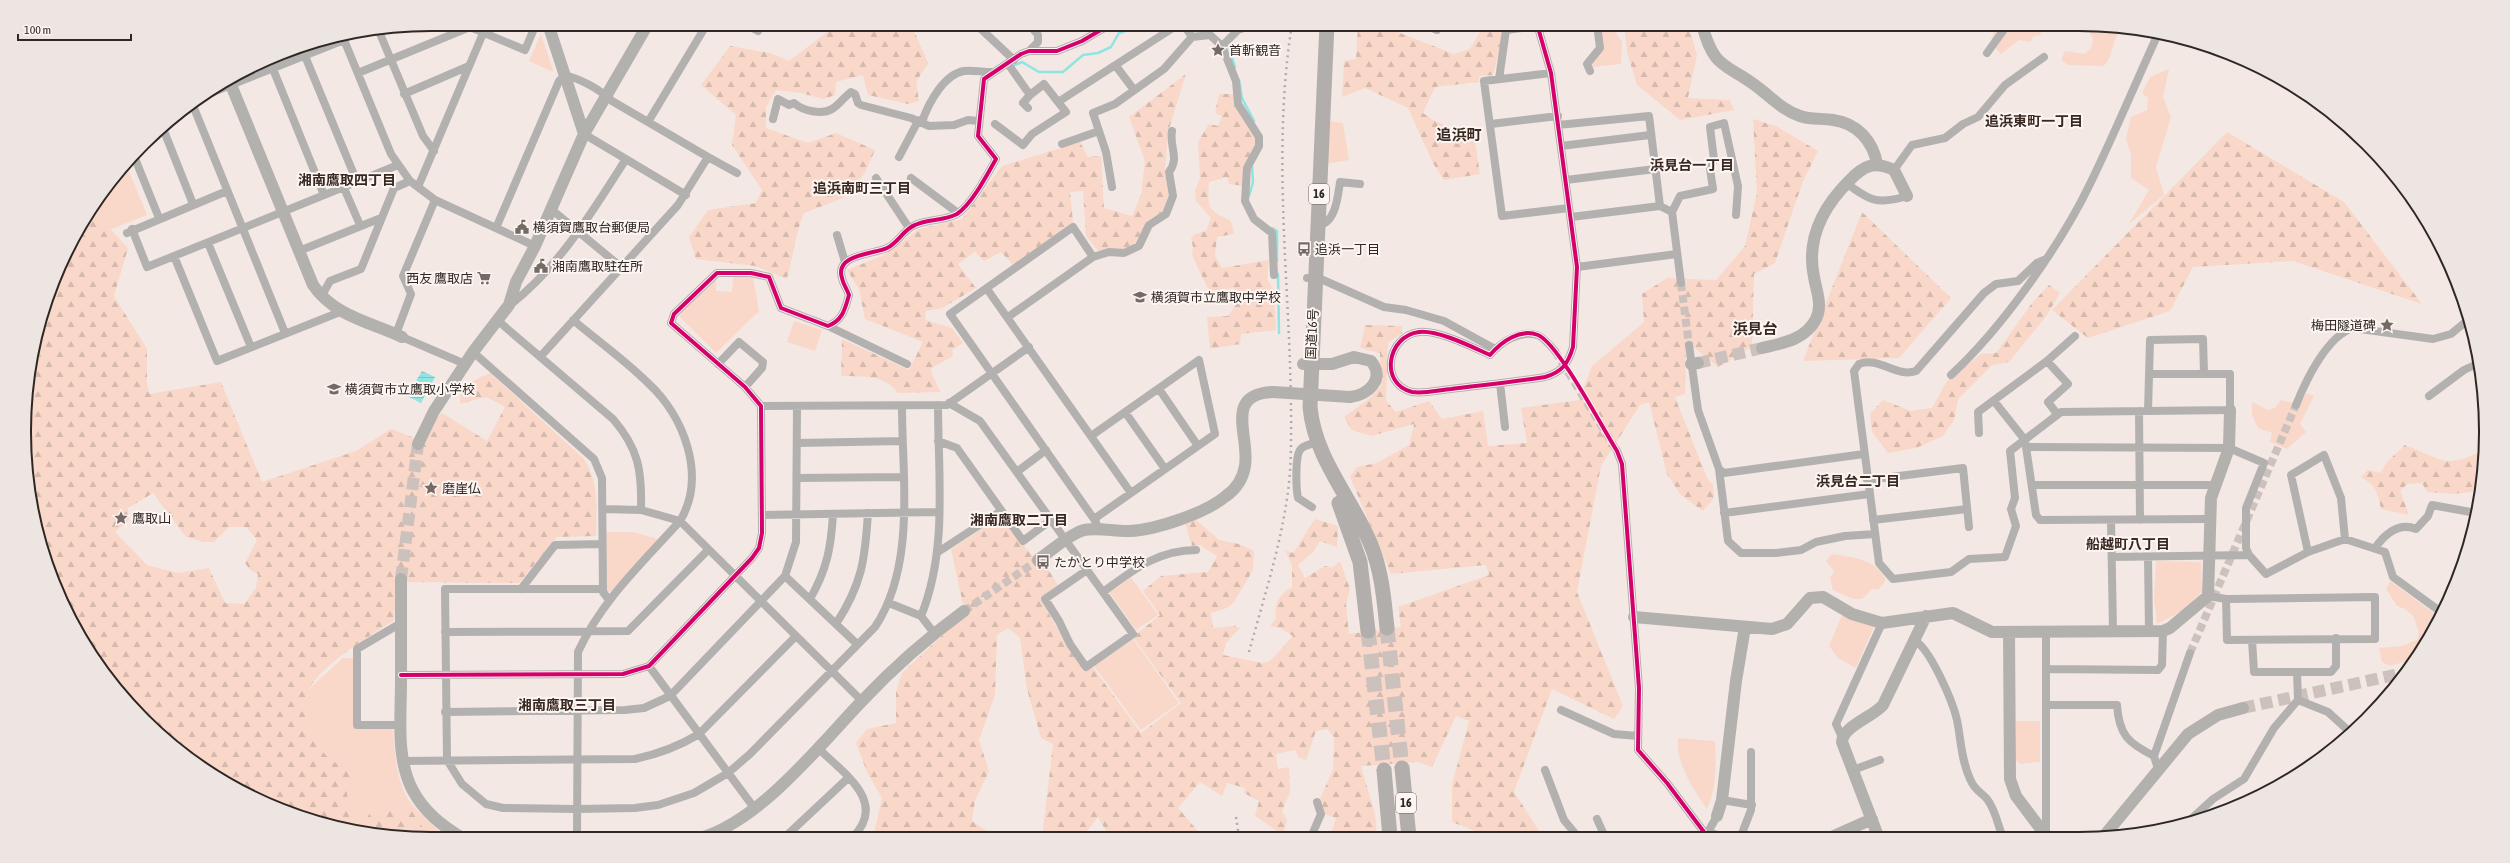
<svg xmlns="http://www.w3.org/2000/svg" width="2510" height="863" font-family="'Asap Condensed','Noto Sans JP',sans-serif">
<defs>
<pattern id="forest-firs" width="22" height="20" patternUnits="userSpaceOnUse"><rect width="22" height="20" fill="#f9d8ca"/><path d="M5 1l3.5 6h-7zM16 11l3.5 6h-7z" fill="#d6b9ad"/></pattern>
<pattern id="water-rules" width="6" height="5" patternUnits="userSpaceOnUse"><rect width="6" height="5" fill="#90e4e1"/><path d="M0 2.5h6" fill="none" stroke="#7cc4c1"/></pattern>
</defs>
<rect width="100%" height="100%" fill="#f3e8e3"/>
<path fill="#f9d8ca" d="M1598,24h18v9l6,9 -1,22 -29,3 -2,-2 12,-16z
M2002,24h43l-5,11 -6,1 -4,6 -11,-2 -18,14 -11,-11 4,-11z
M2091,27l6,4 10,-3 9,1 3,4c-8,9 -4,20 -15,33l-36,-1 -7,-5 4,-9 20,3 6,-6 2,-9 -4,-8z
M541,34l12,36v2l-24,-11z
M2169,69l-6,28 8,20 -15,50 8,28 -35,29 20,-34 -18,-12v-24l-5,-15 5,-22 16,-7 1,-12 -6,-5 8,-16z
M1329,121l14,2 6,37 -23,4z
M126,164l21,51 -73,29 -1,-4 35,-57z
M733,277h20l6,34 -43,42 -36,-36 2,-10 34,-28v12l16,1z
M794,321l28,9 -7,21 -28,-9z
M2306,393l8,3 -14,28 6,8 -19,17 -17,-7 2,-9 -14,-5 -6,-13v-13l16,8 7,-2 6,-8 19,5z
M606,532h27l25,7 -46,52 -4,1 -2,-3z
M1832,554c21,3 44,5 54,26l-8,10 -6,-1 -10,10h-9l-20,-9 -3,-12 4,-7 -8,-10z
M2156,561l45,1 1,30 -20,19 -25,13 -3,-26z
M1130,576l28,39 -22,15 -27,-38z
M2390,581l49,36 -8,18 -19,27 -2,-2 -20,6 -8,-4 -3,-14 23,-2 15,-6 2,-8 -6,-16 -8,-7 -8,-3 -11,-17z
M1843,613l32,11 -19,44 -18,-10 -9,-12z
M1133,639l46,64 -38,27 -47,-64z
M343,658h12l-1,70h39c1,21 4,59 18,75 9,11 21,21 31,31l-9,5 -35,-24 -48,13 -17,-52 -31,-52v-29z
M2016,721h24v41l-20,2 -5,-5z
M1678,738l37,3c1,23 2,47 -8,68 -13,-18 -32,-47 -29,-71z"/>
<path fill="url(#forest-firs)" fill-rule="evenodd" d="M830,24h81l17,39 -12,19 3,19 -11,3 -40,-9 -5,-20 -27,7 -1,13 -12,4 -22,-6 -25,-3 -10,17v21l42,15 28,-10 39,17 -10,23 -22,25 -39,15c-9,22 -11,44 -17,66l-32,-13 -59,-7 -7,-22 19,-27 48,-7 6,-13 -30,-45 4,-30 -35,-30 29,-39 40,7 19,8 42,-32z
M1358,24h19l77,30 16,-5 13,-22 22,3 -12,45 -14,1v6l-44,5 -12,26c17,13 35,16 52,28l5,33 -36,6 -11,-17 -25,-55 -43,-20 -23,9 2,-36 12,-2z
M1624,24h64l9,31 -9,43 42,2 4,10 -54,10 -43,-35 -10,-33z
M1186,74l-18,58 -3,40 4,23 -5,16 -17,10 -10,22 -14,6 -25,2 -12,-15 -3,-45 -13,1 3,30 -60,43 -12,-13 -17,9 -9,-9 -17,12 18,24 -34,20 -16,3 -1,9 27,8 11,15 -11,7 1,6 -23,13 10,23 -42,1c-14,-19 -35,-16 -57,-17l1,-37 67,31 14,-28 -58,-23 -6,-30 -12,-19 37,-15 35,-26 43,-10 40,-53 78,-24 8,15 13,-1 3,52 28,8 9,-21 4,-34 -16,-44z
M1219,94h14l1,11 23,33 -12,48 -16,-2 -2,-7 -18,5c-2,25 -1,29 22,39l3,13 -17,3 -2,19 7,12 47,-8 -2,19 7,11 2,40 -35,4 -1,10 -30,5 -3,-32 21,-1 12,-17 -6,-11 -25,3 -17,-36 1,-8 -2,-8 4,-5 11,-3 5,-13 -15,-17 -1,-10 5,-13 -2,-36 11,-18 9,2 4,-10 -7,-3z
M1753,119l23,7 42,25 -15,30 -28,82 -21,11 -2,73 -34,20 -27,-22 -5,4 -1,45 -10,3 32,81 6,7 1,13 -11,13 -23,-17 -13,-20 -18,-72 -9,3 -39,61 -24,126 46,114 -9,13 -62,-30 -38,103 29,45h-68v-6l-23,-9v-37l17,-64 -13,-5 -24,51 -14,-5 -57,4 14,48 2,23h-47l6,-19 -14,-5 -3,-12 14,-31 1,-33 -7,-8 -11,2 -10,29 -7,-2 -4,-8 -19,4 2,15 11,-2 1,25 -8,19 5,9 -4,15 -28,-19 4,-15 -15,-8 1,-5 -18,-5 -5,13 -22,-14 -22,26 25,29 -93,1 -12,-21 -16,21h-40l11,-94 -12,-6 -14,-49 -7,-51 -12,-10 -11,7 -2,60 -16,45 10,31 -14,30 -3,20 25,17h-124l9,-40 -15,-26 -11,-29 11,-14 29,-6v-31l6,-19 63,-59 -14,-65 49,-32 37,44 7,2 14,22 -18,14 40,66 5,6 7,-5 49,67 40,-30 -48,-66 27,-22 -17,-24 18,-15 47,-4 9,-16 -17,-11 -8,1 -7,-23 10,-4 24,21 20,4 15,7 -1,19 -19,32 -7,6 -16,5 2,15 21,-2 6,2 -14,15 -3,12 39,8 8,-2 23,-25 -13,-8 -10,-2 6,-7c-2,-15 3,-25 16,-32v-22l-7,-15 8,3 22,-34 23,7 -1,21 -17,-6 -7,11 -15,13 7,13 20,-12 7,2 8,-7 10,28 -4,15 3,30 52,-7 -3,-20 91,-32 -3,-10 -95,9 -41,-97 7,-10 20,-4 32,-18 5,-21 -43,12 -19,-6 -8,-13 25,-18 12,-13 -1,-33 -20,-5 5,-23 37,1v7l-14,10 -2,58 10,11 33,-11 13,18 41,-8 5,35 39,-3 -6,-35 58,-8 13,-34 52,-44 -2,-28 25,-16 49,2 29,-34 12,-54z
M2227,132l117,70 78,102 -129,-43 -100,6 -23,44 -82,27 -36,-28z
M95,205l4,12 29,31 -14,48 33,53v34l2,11 72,-12 41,100 94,-31 35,-22 34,13 10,-22 7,-7 45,28 18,-34 -19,-10 -26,7c-1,-20 14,-23 30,-31l94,86c16,27 12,47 12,77l-39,1 -38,46 -123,-1 -2,38c-26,18 -79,47 -89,77 -4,12 2,28 7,38 8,18 22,29 39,36l-4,22 3,35 -24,-3 -51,-17 -70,-38 -62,-51 -50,-61 -38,-70 -17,-51 -13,-79 2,-79 11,-53 28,-75zM153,493l33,44 18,5h10l15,-15h17l11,13 -12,23 5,7 8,4 -2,14 -12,16 -19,-1 -16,-35 -31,5 -31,-8 -32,-33 14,-12 -1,-12z
M1862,212l89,86 -52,60 -96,3z
M2049,285l11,8 -13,22 -38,47 -17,3 -34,34 -4,21 -11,16 -27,12 -28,5 -16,-21 -2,-18 13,-14 28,11 21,-3 15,-27 34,-27 15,-1 36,-50z
M2405,445c39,15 40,25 80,4l-5,42 -28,3 -25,-2 -5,-9 -14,1 -8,6 9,25 -28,-6c-3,-17 -6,-24 -20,-32l7,-7 12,3 8,-12z
M411,810l18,27 14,2 -84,-10 12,-17z"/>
<path fill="url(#water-rules)" d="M422,371l13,6 -14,26 -14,-7z"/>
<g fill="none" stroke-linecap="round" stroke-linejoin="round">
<path stroke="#90e4e1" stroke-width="2.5" d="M1231,24l2,5 -1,3
M1228,44l7,23
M1015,65l7,-3 17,10h24l20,-17 15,-2 13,-6 8,-14 27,-9
M1239,80l3,18 12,23
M1249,196l4,-14 -1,-16
M1272,228l5,3v30
M1278,274l1,59"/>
<path stroke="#ccc1bd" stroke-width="8" stroke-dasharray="8 4" stroke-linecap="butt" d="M1681,283l8,62
M1555,351l62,100
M964,611l74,-51
M2190,653l106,-248"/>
<path stroke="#ccc1bd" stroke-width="12" stroke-dasharray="12 6" stroke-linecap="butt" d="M1698,363l64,-15
M401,579l17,-135
M2243,708l161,-35"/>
<path stroke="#ccc1bd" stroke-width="15" stroke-dasharray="15 8" stroke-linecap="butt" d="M1387,628l15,140
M1368,631l16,139"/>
<path stroke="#b2b1b0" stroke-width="8" d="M745,24l13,7 4,-7
M969,24l12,5 33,31
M1183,24l9,13
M1254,24l-16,6 -16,16 14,35 2,23 21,33v9l-12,22 -2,33 9,18 18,14 2,42
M1424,24l13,6 4,-6
M1475,24l3,2
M1537,24l14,49 26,194 -4,80c-5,17 -11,25 -28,30 -31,5 -62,8 -94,12 -12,1 -27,5 -39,3 -33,-8 -25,-56 7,-60 20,-2 53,15 71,23 11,-13 29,-25 47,-20 7,2 13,11 18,16
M378,29l45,107 11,15
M342,35l49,119 19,27 25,19 100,46
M1029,51l9,-9v-7l-9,-11
M1987,53l21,-29
M305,56l52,126
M1008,64l22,31 14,-11 14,18
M1116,66l18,24
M273,69l51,126
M1590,71l-3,-7 13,-16 -3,-24
M358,73l112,-46 55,23 11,-26
M1551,73l-67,8 18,135 67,-8
M1499,79l7,-49 31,-4
M404,94l65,-28
M198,98l146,-58
M192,103l93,230
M1028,108l-5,-5 7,-8
M773,119l5,-20 11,6 5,-2c9,8 28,12 38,6 7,-4 12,-12 19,-17l4,2 3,9 3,2 50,13 18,8 25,-1 14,-5 11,1
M648,122l59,-98
M995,124l28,21 9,-11 34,-22 -8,-10 121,-78
M1491,124l67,-8
M1558,125l91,-9 11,90
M162,126l31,78
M584,134l102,61
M1062,144l37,-13
M1561,146l89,-11
M134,156l25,62
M708,157l29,16
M899,157l19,-36 5,-2c6,-16 21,-45 41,-48 9,-1 19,1 28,1
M1894,170l18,-25 33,-7 18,-14 15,-7 27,-32 39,-28
M876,178l33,50
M911,178l47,35
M1566,180l89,-11
M1846,183c24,18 32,22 61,13
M418,187l69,-163
M1112,187l-6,-35 -13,-39 22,-9 49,-35 28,-32 18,-2 12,11
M344,188l16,37
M551,209l70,58
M1672,212l8,-16 33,-7 -3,-20 4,-9 -4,-33 14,-4 14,63 -2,29
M1571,217l89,-11 12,6 9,71
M1317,225c19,0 21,-30 23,-43l20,2
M496,228l63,-147 6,-6c15,4 35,14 47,26l96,56 -30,48 -138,152
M132,229l15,38 251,-102
M127,233l100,-42
M837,235l8,27
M208,243l43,104
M299,251l82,-33
M174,256l43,105 123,-49
M1093,257l-20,-30 -123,87 146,208 2,9
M2044,260l-7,3 -19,18 -22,3 -12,9 -68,78c-20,7 -37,-15 -57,-7l-5,7 25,192 14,16 58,-7 18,-13 36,-2 11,-31 -5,-17 4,-11 -5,-47 51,-39 169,-2v-36h-81
M1577,267l100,-13
M1307,278l16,2 61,27 22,3 38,11 51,28
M987,289l144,204
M321,297l9,-16 31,-12 33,-81 16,-7
M510,305c50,-39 82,-93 116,-146
M1008,317l85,-60 16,-5 15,1 15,-7 10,-21 17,-11 7,-18 -4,-24c11,-14 0,-25 3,-41
M497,320l116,99c26,30 29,52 28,91
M573,320c25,21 52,40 75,63 36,33 59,93 32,138 -37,41 -79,80 -102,131l-1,187
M828,326l79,38
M396,334l15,-40 -8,-18 32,-76
M402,337l63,27
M1689,345l9,65 21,59 5,4 140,-19
M473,352l121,107 8,19 1,114 6,8
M2047,361l21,23 -20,18 9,12
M718,364l21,-22 24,20 -1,6 -17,19
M1951,375c51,-47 109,-129 139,-191 24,-49 45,-100 68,-150
M1500,383l5,44
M1159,389l39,57
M2429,396l35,-26 15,-7
M1994,401l31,39 11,75 4,5 169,-1
M949,403l31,18 153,213 -47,33 -16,-23 -11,-23 -14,-22 42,-29
M2296,405c10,-25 31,-69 57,-77l80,11 18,-5 18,-15
M761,406l186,-1 82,-58
M2139,411l1,109
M2148,411l2,-71 53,-1 1,35
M1125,412l40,57
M1979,433l-1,-21 69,-51 28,-25
M1091,436l108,-76 16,74 -121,85
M938,441l19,7 66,93 28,-21
M797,443l105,-2
M1311,444c-4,1 -9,3 -11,6 -5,7 -4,39 -2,48l14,9
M2026,447l203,1 35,15 -18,45v40l3,7 17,19 42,-22 37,-13 40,13 8,25 48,35
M1617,451l5,13 17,224 -1,62 29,33 40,53
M1719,469l9,72 13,12h35l25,-3 15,-8 29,-6 30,-2
M1018,471l28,-21
M798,478l104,-1
M1867,480l96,-12 6,59
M2033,485h182
M603,509l38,1 39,11 182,180
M1724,513l145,-19
M762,515l176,-3
M1873,520l94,-11
M2111,520l2,111
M2375,548c10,-14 24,-26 41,-19l12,-13 4,-11 44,8
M938,552l63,-41
M2308,552l-17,-77 33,-20 17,43 4,41
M2112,557l137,-2
M2148,557l1,74
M785,576l72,68
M521,589l34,-44 47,-1
M603,589h-158l2,171 15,24 24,20 17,4 74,1 58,-1 23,-3 36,-12 34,-20 22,-19 125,-127c41,-62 27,-149 27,-221
M1103,592c30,-22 55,-42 93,-42
M2208,596l18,3 149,-2v42l-148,1 -1,-41
M810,599c17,-30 21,-51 23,-85
M889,603l32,13 13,17
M921,616c27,-66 17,-141 17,-211
M836,624c26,-40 29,-64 32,-111
M445,632l183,-1 80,-81
M2046,632v203
M1914,640c16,8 39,62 43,80 4,20 4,39 13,59 5,12 10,12 17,20 8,10 11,25 15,37
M2252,640l2,32h77l5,-6v-28
M649,666l106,143
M2047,669l111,1 4,-5 1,-34
M2297,672l1,28 30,12 24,22
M401,675l222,-1 26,-8 103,-108 7,-10 3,-15 -1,-127 -16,-19 -74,-64 3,-9 43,-41h34l18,4 12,31 47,18c15,-6 17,-17 21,-31 -2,-6 -6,-11 -7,-17 -8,-24 33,-24 45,-30 11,-5 17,-19 28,-23 13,-6 29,-4 42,-11 15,-10 30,-39 39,-55l-18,-23 6,-57 37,-25 8,-3h28l25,-10 29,-17
M2047,705h70c2,30 11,38 37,51
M1561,710l53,24 24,2
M445,712l180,-2 19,-2 26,-12 115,-120 11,-34 1,-135
M401,725h-44v-76l44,-26
M1842,737l-6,-13 46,-101
M818,748c25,25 71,54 34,90
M403,761l232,-2c23,-5 43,-12 64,-25l97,-98
M2158,769l-4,-13 36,-103
M1545,770l19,50 14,17
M1853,770l27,-10
M1722,800l30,5
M1597,819l8,18
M2188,822l25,-23 31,-20 30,-51 24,-28
M1708,832l13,4
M1702,836l6,-4 9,-16
M1741,836l10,-26v-58
M1311,837l10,-23 -4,-12
M784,838l64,-60"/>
<path stroke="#b2b1ae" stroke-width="12" d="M548,24l36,110
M1702,24c12,48 26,39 58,65 14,11 23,21 40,27 11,4 23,2 33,4 24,3 40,21 44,44
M229,80l84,205c21,31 57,37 89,52
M1762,348c21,-5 43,-8 54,-29 7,-14 0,-29 -2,-42 -8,-38 9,-70 35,-96 15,-16 25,-20 45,-11l13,26
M1303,364h29l22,-7 17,4c15,18 -3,34 -21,36
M1691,364l7,-1
M418,444l16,-33 39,-59 36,-47 7,-23 19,-36 49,-112 64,-110
M1038,560c13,-9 28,-23 43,-29 14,-5 34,1 49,0 25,-1 76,-18 96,-35 10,-7 17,-18 19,-30 5,-30 -22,-72 28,-74
M401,579c0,34 0,68 0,103 0,35 -5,75 11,107 12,23 30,37 52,50
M1634,617l138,12 15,-5 23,-26 13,-1 29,17 30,9 71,-10 39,19 171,-1 7,-3 38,-32 3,-98 18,-50 1,-38
M2009,633l1,146 6,17 30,40
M1717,816l5,-16 14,-119 9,-54
M1834,836l38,-17
M1878,836l-36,-94c1,-16 31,-25 41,-37l43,-89
M2104,836l84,-102 30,-19 25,-7
M700,838c60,-17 119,-92 161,-136 32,-34 66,-64 103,-91"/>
<path stroke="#b1aeac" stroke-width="15" d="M1327,24l-17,383c5,53 42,91 61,138 11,27 13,55 16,83
M1339,503l21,59 8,69
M1402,768l7,69
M1384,770l6,67"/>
<path stroke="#b0acaa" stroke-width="2.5" stroke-dasharray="2 4" stroke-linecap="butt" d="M1249,652c16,-59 36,-118 41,-180 2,-36 1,-72 0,-108 -4,-113 -16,-228 2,-340
M1236,817l3,20"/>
<path stroke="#b2b1ae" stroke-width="12" d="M1273,392l77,5"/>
<defs>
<path id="cycleway" d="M1537,24l14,49 26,194 -4,80c-5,17 -11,25 -28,30 -31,5 -62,8 -94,12 -12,1 -27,5 -39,3 -33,-8 -25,-56 7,-60 20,-2 53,15 71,23 11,-13 30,-27 48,-20 20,8 65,94 79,116l5,13 17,224 -1,62 29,33 40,53
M401,675l222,-1 26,-8 103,-108 7,-10 3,-15 -1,-127 -16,-19 -74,-64 3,-9 43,-41h34l18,4 12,31 47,18c15,-6 17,-17 21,-31 -2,-6 -6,-11 -7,-17 -8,-24 33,-24 45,-30 11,-5 17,-19 28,-23 13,-6 29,-4 42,-11 15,-10 30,-39 39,-55l-18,-23 6,-57 37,-25 8,-3h28l25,-10 29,-17"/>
</defs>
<use href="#cycleway" stroke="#fdf5f1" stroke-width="6"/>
<use href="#cycleway" stroke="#d6006c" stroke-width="4"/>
</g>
<defs>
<symbol id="sight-bare" viewBox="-9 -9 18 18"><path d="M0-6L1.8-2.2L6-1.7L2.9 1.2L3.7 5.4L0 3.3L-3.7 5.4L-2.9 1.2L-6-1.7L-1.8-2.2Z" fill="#746b67" stroke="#fdf5f1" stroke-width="2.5" paint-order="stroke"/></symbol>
<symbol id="civic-bare" viewBox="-9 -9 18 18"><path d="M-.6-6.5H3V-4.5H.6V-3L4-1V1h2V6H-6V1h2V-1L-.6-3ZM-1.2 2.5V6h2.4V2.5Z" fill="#746b67" stroke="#fdf5f1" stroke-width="2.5" paint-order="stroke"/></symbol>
<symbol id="bus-bare" viewBox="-9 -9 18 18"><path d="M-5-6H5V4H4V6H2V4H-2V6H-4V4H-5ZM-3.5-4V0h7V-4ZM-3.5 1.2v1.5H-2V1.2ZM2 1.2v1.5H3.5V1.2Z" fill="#746b67" stroke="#fdf5f1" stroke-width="2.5" paint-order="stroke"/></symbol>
<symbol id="supermarket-bare" viewBox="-9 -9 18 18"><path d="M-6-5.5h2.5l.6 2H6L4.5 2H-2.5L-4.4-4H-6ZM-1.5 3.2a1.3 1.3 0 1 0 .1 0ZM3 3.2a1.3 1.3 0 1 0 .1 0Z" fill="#746b67" stroke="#fdf5f1" stroke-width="2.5" paint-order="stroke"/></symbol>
<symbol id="school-bare" viewBox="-9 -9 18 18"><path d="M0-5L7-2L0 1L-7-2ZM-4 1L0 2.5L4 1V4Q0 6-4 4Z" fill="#746b67" stroke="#fdf5f1" stroke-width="2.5" paint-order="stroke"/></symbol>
</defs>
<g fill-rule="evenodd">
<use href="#sight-bare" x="1208" y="40" width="20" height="20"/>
<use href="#civic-bare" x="512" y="217" width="20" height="20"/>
<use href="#bus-bare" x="1294" y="239" width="20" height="20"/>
<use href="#civic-bare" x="531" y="256" width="20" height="20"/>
<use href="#supermarket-bare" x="474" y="268" width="20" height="20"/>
<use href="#school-bare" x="1130" y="287" width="20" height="20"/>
<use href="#sight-bare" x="2377" y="315" width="20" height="20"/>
<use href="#school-bare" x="324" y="379" width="20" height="20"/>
<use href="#sight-bare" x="421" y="478" width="20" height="20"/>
<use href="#sight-bare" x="111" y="508" width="20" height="20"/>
<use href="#bus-bare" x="1033" y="552" width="20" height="20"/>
</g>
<g text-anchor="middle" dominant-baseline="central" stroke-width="4" stroke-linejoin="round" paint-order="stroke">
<g fill="#fdf5f1" stroke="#6d6562" stroke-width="1">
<rect x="1309" y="184" width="20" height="20" rx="3"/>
<rect x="1396" y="793" width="20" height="20" rx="3"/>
</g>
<g font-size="12" font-weight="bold" fill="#2f2724">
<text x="1319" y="194">16</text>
<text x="1406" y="803">16</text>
</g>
<g font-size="13" fill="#2f2724" stroke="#fdf5f1" text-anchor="start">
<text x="1229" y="50">首斬観音</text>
<text x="533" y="227">横須賀鷹取台郵便局</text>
<text x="1315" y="249">追浜一丁目</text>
<text x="552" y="266">湘南鷹取駐在所</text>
<text x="473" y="278" text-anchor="end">西友 鷹取店</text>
<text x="1151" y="297">横須賀市立鷹取中学校</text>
<text x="2376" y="325" text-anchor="end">梅田隧道碑</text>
<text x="345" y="389">横須賀市立鷹取小学校</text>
<text x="442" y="488">磨崖仏</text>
<text x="132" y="518">鷹取山</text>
<text x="1054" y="562">たかとり中学校</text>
</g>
<g font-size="13" fill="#2f2724" stroke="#fdf5f1">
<text transform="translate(1312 334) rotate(-87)">国道16号</text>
</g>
<g font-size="14" font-weight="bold" fill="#382822" stroke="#fdf5f1">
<text x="2034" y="121">追浜東町一丁目</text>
<text x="1692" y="165">浜見台一丁目</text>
<text x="347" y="180">湘南鷹取四丁目</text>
<text x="862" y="188">追浜南町三丁目</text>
<text x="1858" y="481">浜見台二丁目</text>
<text x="1019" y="520">湘南鷹取二丁目</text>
<text x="2128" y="544">船越町八丁目</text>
<text x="567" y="705">湘南鷹取三丁目</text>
</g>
<g font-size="15" font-weight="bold" fill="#382822" stroke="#fdf5f1">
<text x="1459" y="134">追浜町</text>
<text x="1755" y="328">浜見台</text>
</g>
</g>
<path d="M0 0H2510V863H0ZM431 31H2079A400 400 0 0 1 2479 431V432A400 400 0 0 1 2079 832H431A400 400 0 0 1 31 432V431A400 400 0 0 1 431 31Z" fill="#ede5e1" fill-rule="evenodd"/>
<path fill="none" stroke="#2f2724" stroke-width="2" d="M431 31H2079A400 400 0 0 1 2479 431V432A400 400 0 0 1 2079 832H431A400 400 0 0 1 31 432V431A400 400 0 0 1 431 31Z"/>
<path d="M18 34v6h113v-6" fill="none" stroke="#2f2724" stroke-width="2"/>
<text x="24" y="34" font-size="12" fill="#2f2724" stroke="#fdf5f1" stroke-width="3" paint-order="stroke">100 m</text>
</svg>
